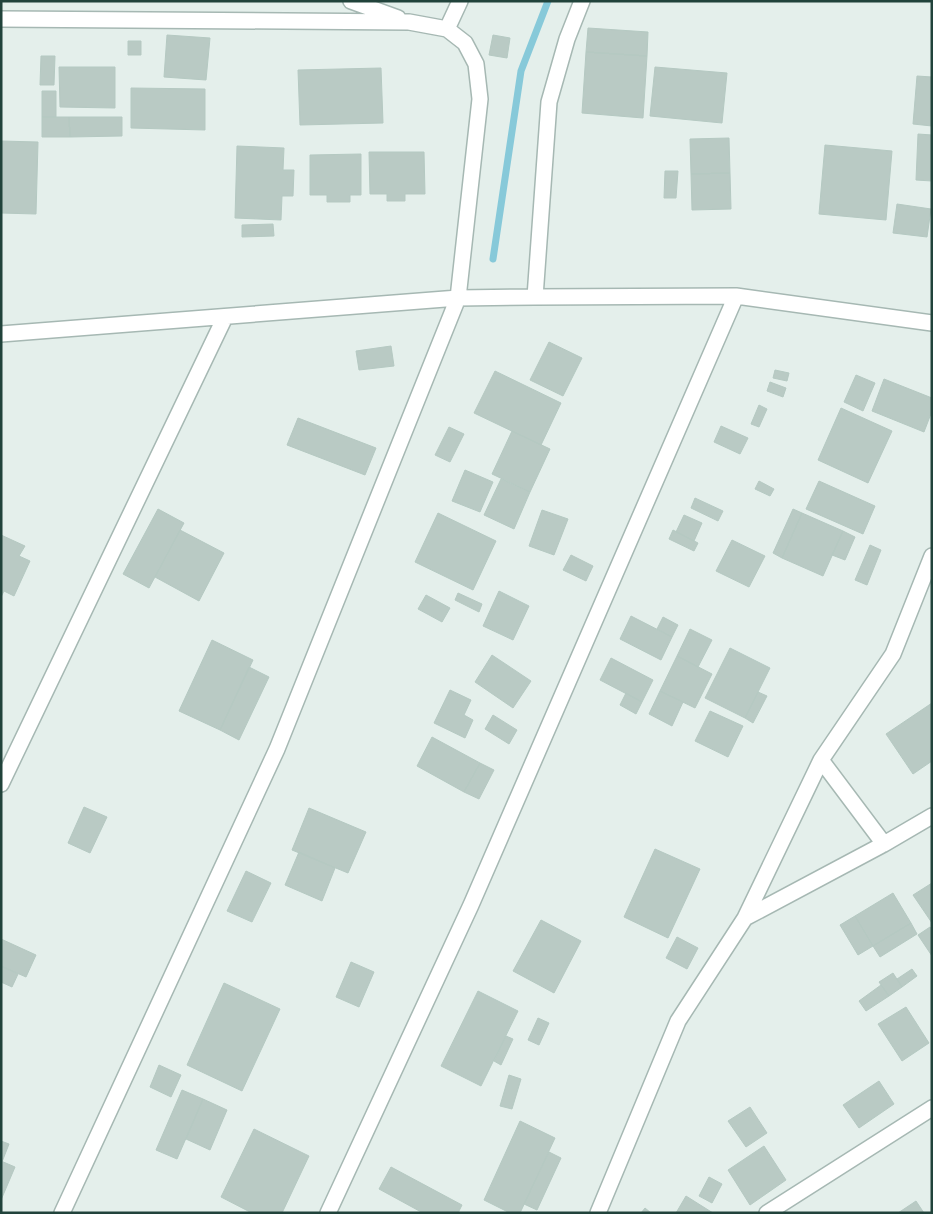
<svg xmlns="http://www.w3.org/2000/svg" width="933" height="1214" font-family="Cabin,sans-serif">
<rect width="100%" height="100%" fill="#e4efeb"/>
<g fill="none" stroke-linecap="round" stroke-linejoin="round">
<path stroke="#87c9d9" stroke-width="7" d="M493,259l28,-188 27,-70"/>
</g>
<path fill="#b9cac4" stroke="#b5c9c2" d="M588,28l60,4 -1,24 -61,-4z
M167,35l43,3 -4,42 -42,-3z
M493,35l17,3 -3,20 -18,-3z
M128,41h13v14h-13z
M586,52l61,4 -4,62 -61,-5z
M41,56h14l-1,29h-14z
M59,67h56v41l-55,-1z
M655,67l72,6 -5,50 -72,-7z
M381,68l2,55 -83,2 -2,-55z
M917,76l15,1v49l-19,-2z
M131,88l74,1v41l-74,-2z
M42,91h14v26h-14z
M42,117h27l1,20h-28z
M69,117h53v19l-52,1z
M918,134l14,1v46l-16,-1z
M729,138l1,35 -39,1 -1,-35z
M1,141l37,1 -2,72 -35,-1z
M825,145l67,6 -6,69 -67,-6z
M237,146l47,2 -1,22h11l-1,26h-11l-1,24 -46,-2z
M369,152h55l1,42h-20v7h-18v-7h-17z
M361,154v41h-11v7h-23v-7h-17v-40z
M665,171h13l-2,27h-12z
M730,173l1,36 -39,1 -1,-36z
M897,204l34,5 -4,28 -34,-4z
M273,224l1,12 -32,1v-12z
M549,342l33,16 -19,38 -33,-16z
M391,346l3,20 -35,4 -3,-19z
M775,370l14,3 -2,8 -14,-3z
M495,371l66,32 -20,42 -67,-32z
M856,375l19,8 -12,28 -19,-9z
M884,379l48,19v13l-8,21 -52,-21z
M770,382l16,6 -3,9 -16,-6z
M759,405l8,4 -8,18 -8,-3z
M841,408l51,23 -24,52 -50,-23z
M298,418l78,30 -11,27 -78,-30z
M721,426l27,12 -8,16 -26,-12z
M449,427l15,7 -14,28 -15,-7z
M512,431l38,18 -20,43 -38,-18z
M465,470l28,12 -13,30 -28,-11z
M501,479l29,13 -16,37 -30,-14z
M759,481l15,8 -4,7 -15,-7z
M819,481l56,25 -12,28 -57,-25z
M695,498l28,13 -5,10 -27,-13z
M158,509l26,14 -35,65 -26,-14z
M793,509l9,4 -20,45 -9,-5z
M542,510l26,9 -14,36 -25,-9z
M438,513l58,28 -23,49 -58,-28z
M802,513l41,18 -20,45 -41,-18z
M684,515l18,8 -8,18 -18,-9z
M180,530l44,23 -25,48 -44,-24z
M673,530l25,13 -4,8 -25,-12z
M843,531l12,6 -10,23 -13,-5z
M1,535l24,11 -6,10 11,5 -16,35 -10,-5 -3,6z
M732,540l33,16 -16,31 -33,-16z
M870,545l11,5 -14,35 -12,-5z
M571,555l22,11 -7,15 -23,-11z
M499,591l30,15 -16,34 -30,-14z
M458,593l24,11 -3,8 -24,-12z
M426,595l24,13 -8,14 -24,-13z
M631,616l41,21 -11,23 -41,-21z
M663,617l15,8 -6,12 -15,-8z
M690,629l22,11 -14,27 -21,-11z
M212,640l41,20 -33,70 -41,-19z
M730,648l40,20 -25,50 -40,-20z
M492,655l39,26 -18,27 -38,-26z
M677,656l35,18 -17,34 -35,-17z
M611,658l42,22 -11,22 -42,-22z
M249,667l20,10 -30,63 -19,-10z
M450,690l21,10 -7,15 9,5 -8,18 -31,-15z
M660,691l23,11 -11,24 -23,-12z
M758,692l9,4 -14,27 -8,-5z
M626,693l16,9 -6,12 -16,-9z
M932,703v58l-19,13 -27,-40z
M710,711l33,15 -15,31 -33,-16z
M493,715l24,15 -8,14 -24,-15z
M432,737l48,26 -16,29 -47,-26z
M480,763l14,7 -15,29 -15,-7z
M84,807l23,10 -17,36 -22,-10z
M309,808l57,24 -18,41 -56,-23z
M655,849l45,20 -32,69 -44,-21z
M299,852l36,16 -13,33 -37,-16z
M246,871l25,12 -19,39 -25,-11z
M932,883v40l-19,-28z
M893,893l18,30 -38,23 -18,-30z
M855,916l18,30 -15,9 -18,-30z
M541,920l40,21 -27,52 -41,-22z
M911,923l6,11 -37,23 -7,-11z
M930,927l2,3v26l-14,-21z
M677,937l21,11 -11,21 -21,-11z
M1,939l35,16 -10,22 -25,-11z
M351,962l23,10 -15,35 -23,-10z
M1,966l17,8 -6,13 -11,-5z
M912,969l5,7 -15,11 -5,-8z
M893,973l9,14 -13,9 -10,-14z
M224,983l56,26 -38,82 -55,-26z
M881,985l8,11 -23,15 -7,-10z
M478,991l40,20 -37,75 -40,-20z
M906,1007l23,36 -27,18 -24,-37z
M538,1018l11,5 -10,22 -11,-5z
M506,1036l7,3 -12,26 -7,-4z
M159,1065l22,10 -10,22 -21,-10z
M509,1075l12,4 -9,30 -12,-3z
M879,1081l15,23 -35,24 -16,-23z
M182,1090l21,9 -26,60 -21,-9z
M203,1099l24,11 -17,40 -24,-11z
M750,1107l17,26 -21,14 -18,-26z
M520,1121l35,17 -35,75h-10l-26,-13z
M254,1129l55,27 -27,57h-30l-31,-16z
M1,1141l8,3 -7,18 -1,-1z
M764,1146l22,34 -36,25 -22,-35z
M549,1152l12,6 -24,52 -13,-6z
M1,1161l14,6 -14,33z
M391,1167l71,38 -4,8h-35l-44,-24z
M709,1177l13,7 -10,19 -13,-7z
M686,1196l27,17h-37z
M916,1201l8,12h-26z
M645,1208l6,5h-10z"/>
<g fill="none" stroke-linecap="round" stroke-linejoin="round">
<defs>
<path id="minor" d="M351,1l47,17
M1,19l408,3 38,7 18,14 11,21 4,35 -22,199 -181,451 -215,464
M447,29l13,-28
M535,297l14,-195 18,-63 15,-38
M1,334l457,-36 77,-1 201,-1 196,27
M821,760l63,84
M1,784l224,-467
M745,918l139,-74 48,-28
M328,1213l143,-308 265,-609
M598,1213l80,-192 67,-103 76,-158 72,-106 39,-98
M767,1213l165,-105"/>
</defs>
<use href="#minor" stroke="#a6b8b3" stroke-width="18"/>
<use href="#minor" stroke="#fff" stroke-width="15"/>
</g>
<rect width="933" height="1214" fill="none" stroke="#21433b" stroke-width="5"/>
</svg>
